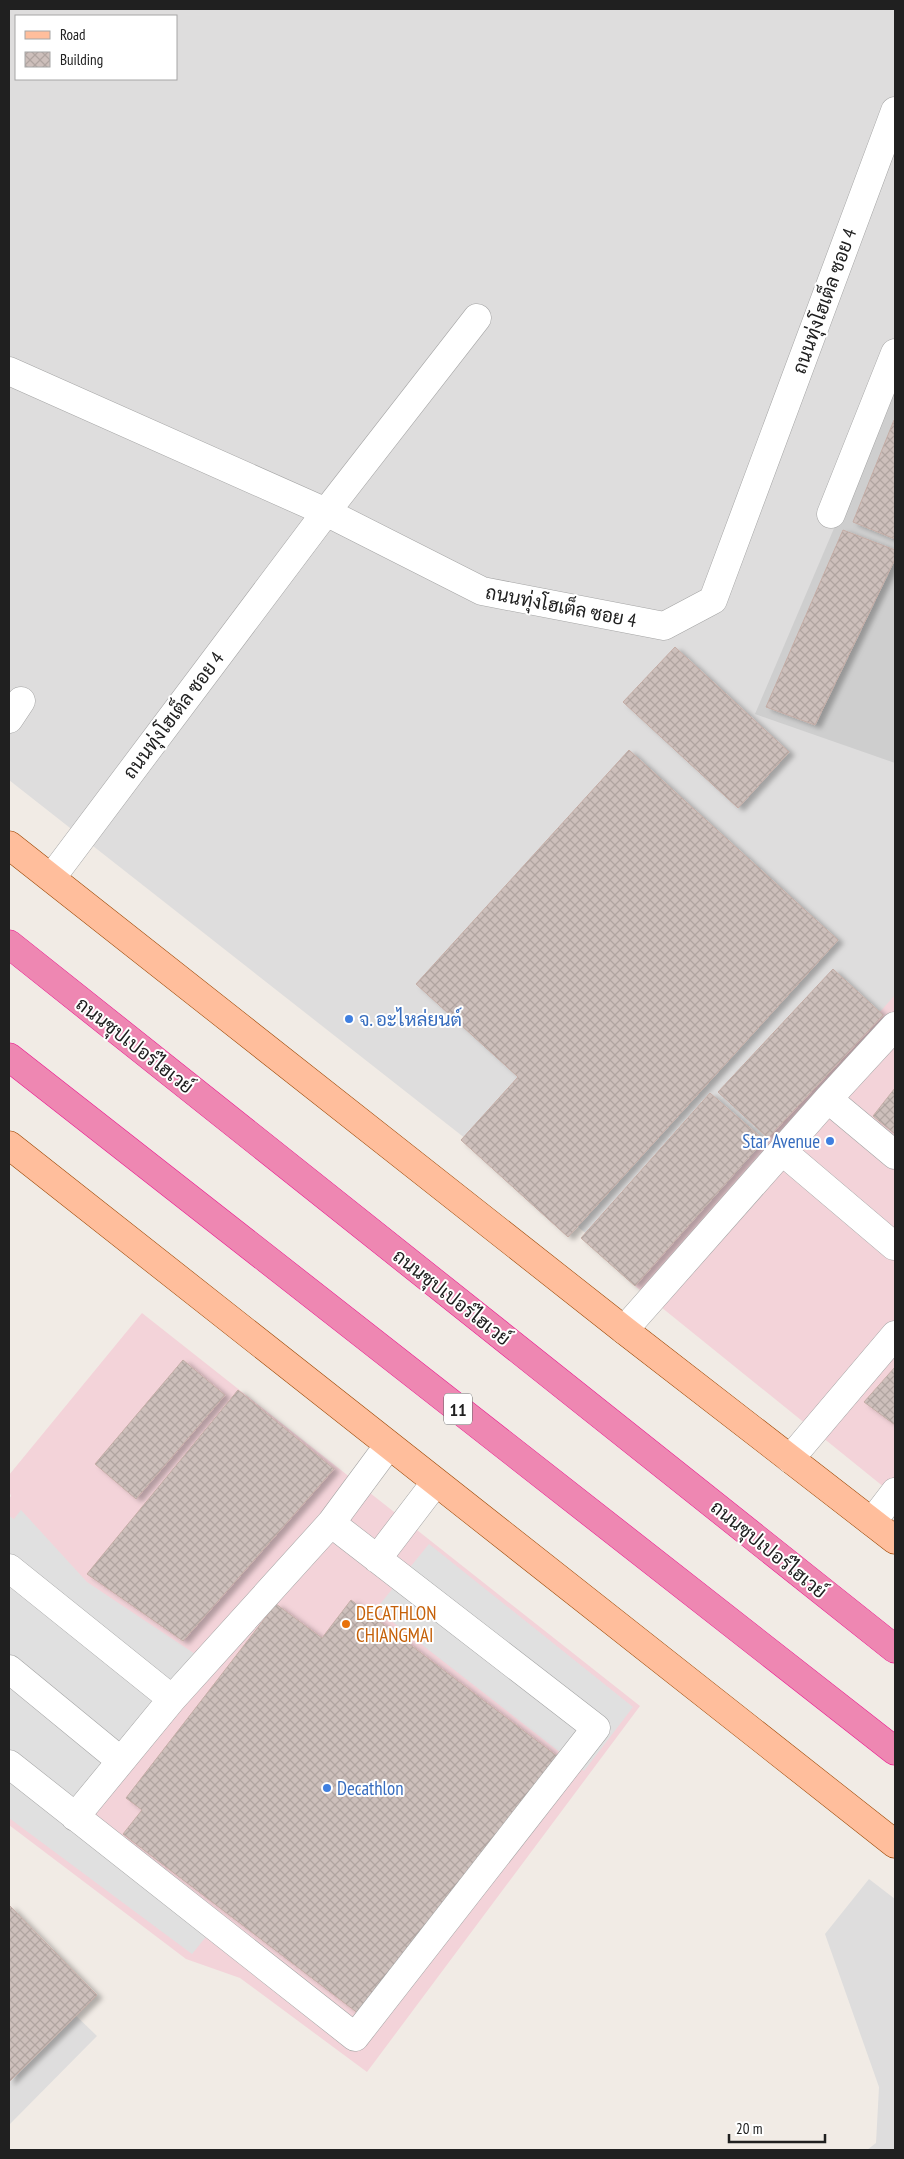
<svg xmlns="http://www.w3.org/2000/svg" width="904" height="2159" font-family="'PT Sans Narrow',Sarabun,sans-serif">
<defs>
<pattern id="building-cross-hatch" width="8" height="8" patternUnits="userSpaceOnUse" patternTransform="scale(1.25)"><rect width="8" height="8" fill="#cdbfbb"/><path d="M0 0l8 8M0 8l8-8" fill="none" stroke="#b0a4a0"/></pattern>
<filter id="shadow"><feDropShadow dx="5.5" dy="3" stdDeviation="2.5" flood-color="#0004"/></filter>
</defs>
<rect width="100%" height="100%" fill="#f1ebe5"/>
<path fill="#dedddd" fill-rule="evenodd" d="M9,9h886v1467l-886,-696zM16,16h160v63h-160z
M869,1879l26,20v251h-28l9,-7 3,-56 -54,-153z
M9,1951l88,85 -88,89z"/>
<path fill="#f3d3d9" d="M895,995v501l-260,-210z
M142,1313l498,393 -273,366 -127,-94 -54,-19 -177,-134v-326l2,-3 -2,-5v-16z"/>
<path fill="#cecece" d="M895,385v378l-140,-49z"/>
<path fill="#e0e0e0" d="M21,1510l66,72 111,74 -134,165 145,112 -17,21 -183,-136v-302l5,3z
M429,1544l204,163 -49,64 -208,-162z"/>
<path fill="url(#building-cross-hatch)" stroke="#c4ada6" filter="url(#shadow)" d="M894,420l1,1v118l-42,-17z
M843,530l52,20v9l-80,166 -49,-18z
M675,647l114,105 -51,56 -115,-106z
M629,750l209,190 -270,297 -107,-97 57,-63 -102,-93z
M833,969l50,46 -115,123 -50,-46z
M895,1088v46l-22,-18z
M710,1093l54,47 -129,146 -54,-48z
M183,1360l42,35 -89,104 -41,-35z
M895,1367v58l-31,-23z
M238,1390l96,79 -151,172 -96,-67z
M351,1600l206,156 -198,258 -236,-180 19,-24 -16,-12 150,-194 46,34z
M9,1905l88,90 -88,87z"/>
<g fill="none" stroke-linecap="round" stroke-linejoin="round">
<defs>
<path id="minor" d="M9,371l317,141 151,-194
M831,514l64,-161
M9,719l12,-18
M52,877l274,-365 156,79 182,35 49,-26 182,-489
M828,1099l67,56
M782,1151l112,95
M624,1330l204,-231 67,-73
M790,1459l105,-124
M872,1522l23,-30
M377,1559l58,-76
M9,1568l163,131
M9,1669l112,92
M9,1764l346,273 241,-309 -265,-205
M75,1817l97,-118 159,-176 57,-77"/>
<path id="major" d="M9,845l615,485 271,210
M9,1145l886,699"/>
<path id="highway" d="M9,944l886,705
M9,1057l886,694"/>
</defs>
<use href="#minor" stroke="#a4a4a4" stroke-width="29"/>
<use href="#major" stroke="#9b4500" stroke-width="29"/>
<use href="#highway" stroke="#e9188f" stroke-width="29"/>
<use href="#minor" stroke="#fff" stroke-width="28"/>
<use href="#major" stroke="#ffbe9c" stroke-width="28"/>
<use href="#highway" stroke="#ee87b2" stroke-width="28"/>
</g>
<g fill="#3f7fe0" stroke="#fff" stroke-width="2">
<circle cx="349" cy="1019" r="5"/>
<circle cx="830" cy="1141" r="5"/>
<circle cx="327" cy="1788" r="5"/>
</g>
<circle fill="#e8710a" stroke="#fff" stroke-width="2" cx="346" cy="1624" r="5"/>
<g text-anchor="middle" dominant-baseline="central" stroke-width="4" stroke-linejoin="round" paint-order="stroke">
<rect fill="#fff" stroke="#636363" stroke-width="1" x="444" y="1393.5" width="28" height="31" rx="4"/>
<g font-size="18" font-weight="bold" fill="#202020">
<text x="458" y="1409">11</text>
</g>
<g font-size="19" fill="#202020" stroke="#fff">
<text transform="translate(824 301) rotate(-70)">ถนนทุ่งโฮเต็ล ซอย 4</text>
<text transform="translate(561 606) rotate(11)">ถนนทุ่งโฮเต็ล ซอย 4</text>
<text transform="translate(173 715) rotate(-53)">ถนนทุ่งโฮเต็ล ซอย 4</text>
<text transform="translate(135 1045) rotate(38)">ถนนซุปเปอร์ไฮเวย์</text>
<text transform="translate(452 1297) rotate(38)">ถนนซุปเปอร์ไฮเวย์</text>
<text transform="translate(769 1549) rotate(39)">ถนนซุปเปอร์ไฮเวย์</text>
</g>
<g font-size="19" fill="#366cbe" stroke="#fff" text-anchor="start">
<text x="359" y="1019">จ. อะไหล่ยนต์</text>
<text x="820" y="1141" text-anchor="end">Star Avenue</text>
<text x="337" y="1788">Decathlon</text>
</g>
<g font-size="19" fill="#c56008" stroke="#fff" text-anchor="start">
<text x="356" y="1613">DECATHLON<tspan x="356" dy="22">CHIANGMAI</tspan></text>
</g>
</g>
<rect width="904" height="2159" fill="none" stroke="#202020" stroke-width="20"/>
<rect x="15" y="15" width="162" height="65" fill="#ffffff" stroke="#a6a6a6"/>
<rect x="25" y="31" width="25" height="8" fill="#ffbe9c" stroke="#a6a6a6"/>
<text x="60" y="40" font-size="15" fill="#202020">Road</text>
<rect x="25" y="52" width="25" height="15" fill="url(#building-cross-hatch)" stroke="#a6a6a6"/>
<text x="60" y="65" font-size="15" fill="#202020">Building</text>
<path d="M729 2134v8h96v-8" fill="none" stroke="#202020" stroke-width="2.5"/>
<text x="736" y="2134" font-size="15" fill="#202020" stroke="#ffffff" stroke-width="4" paint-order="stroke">20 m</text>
</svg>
